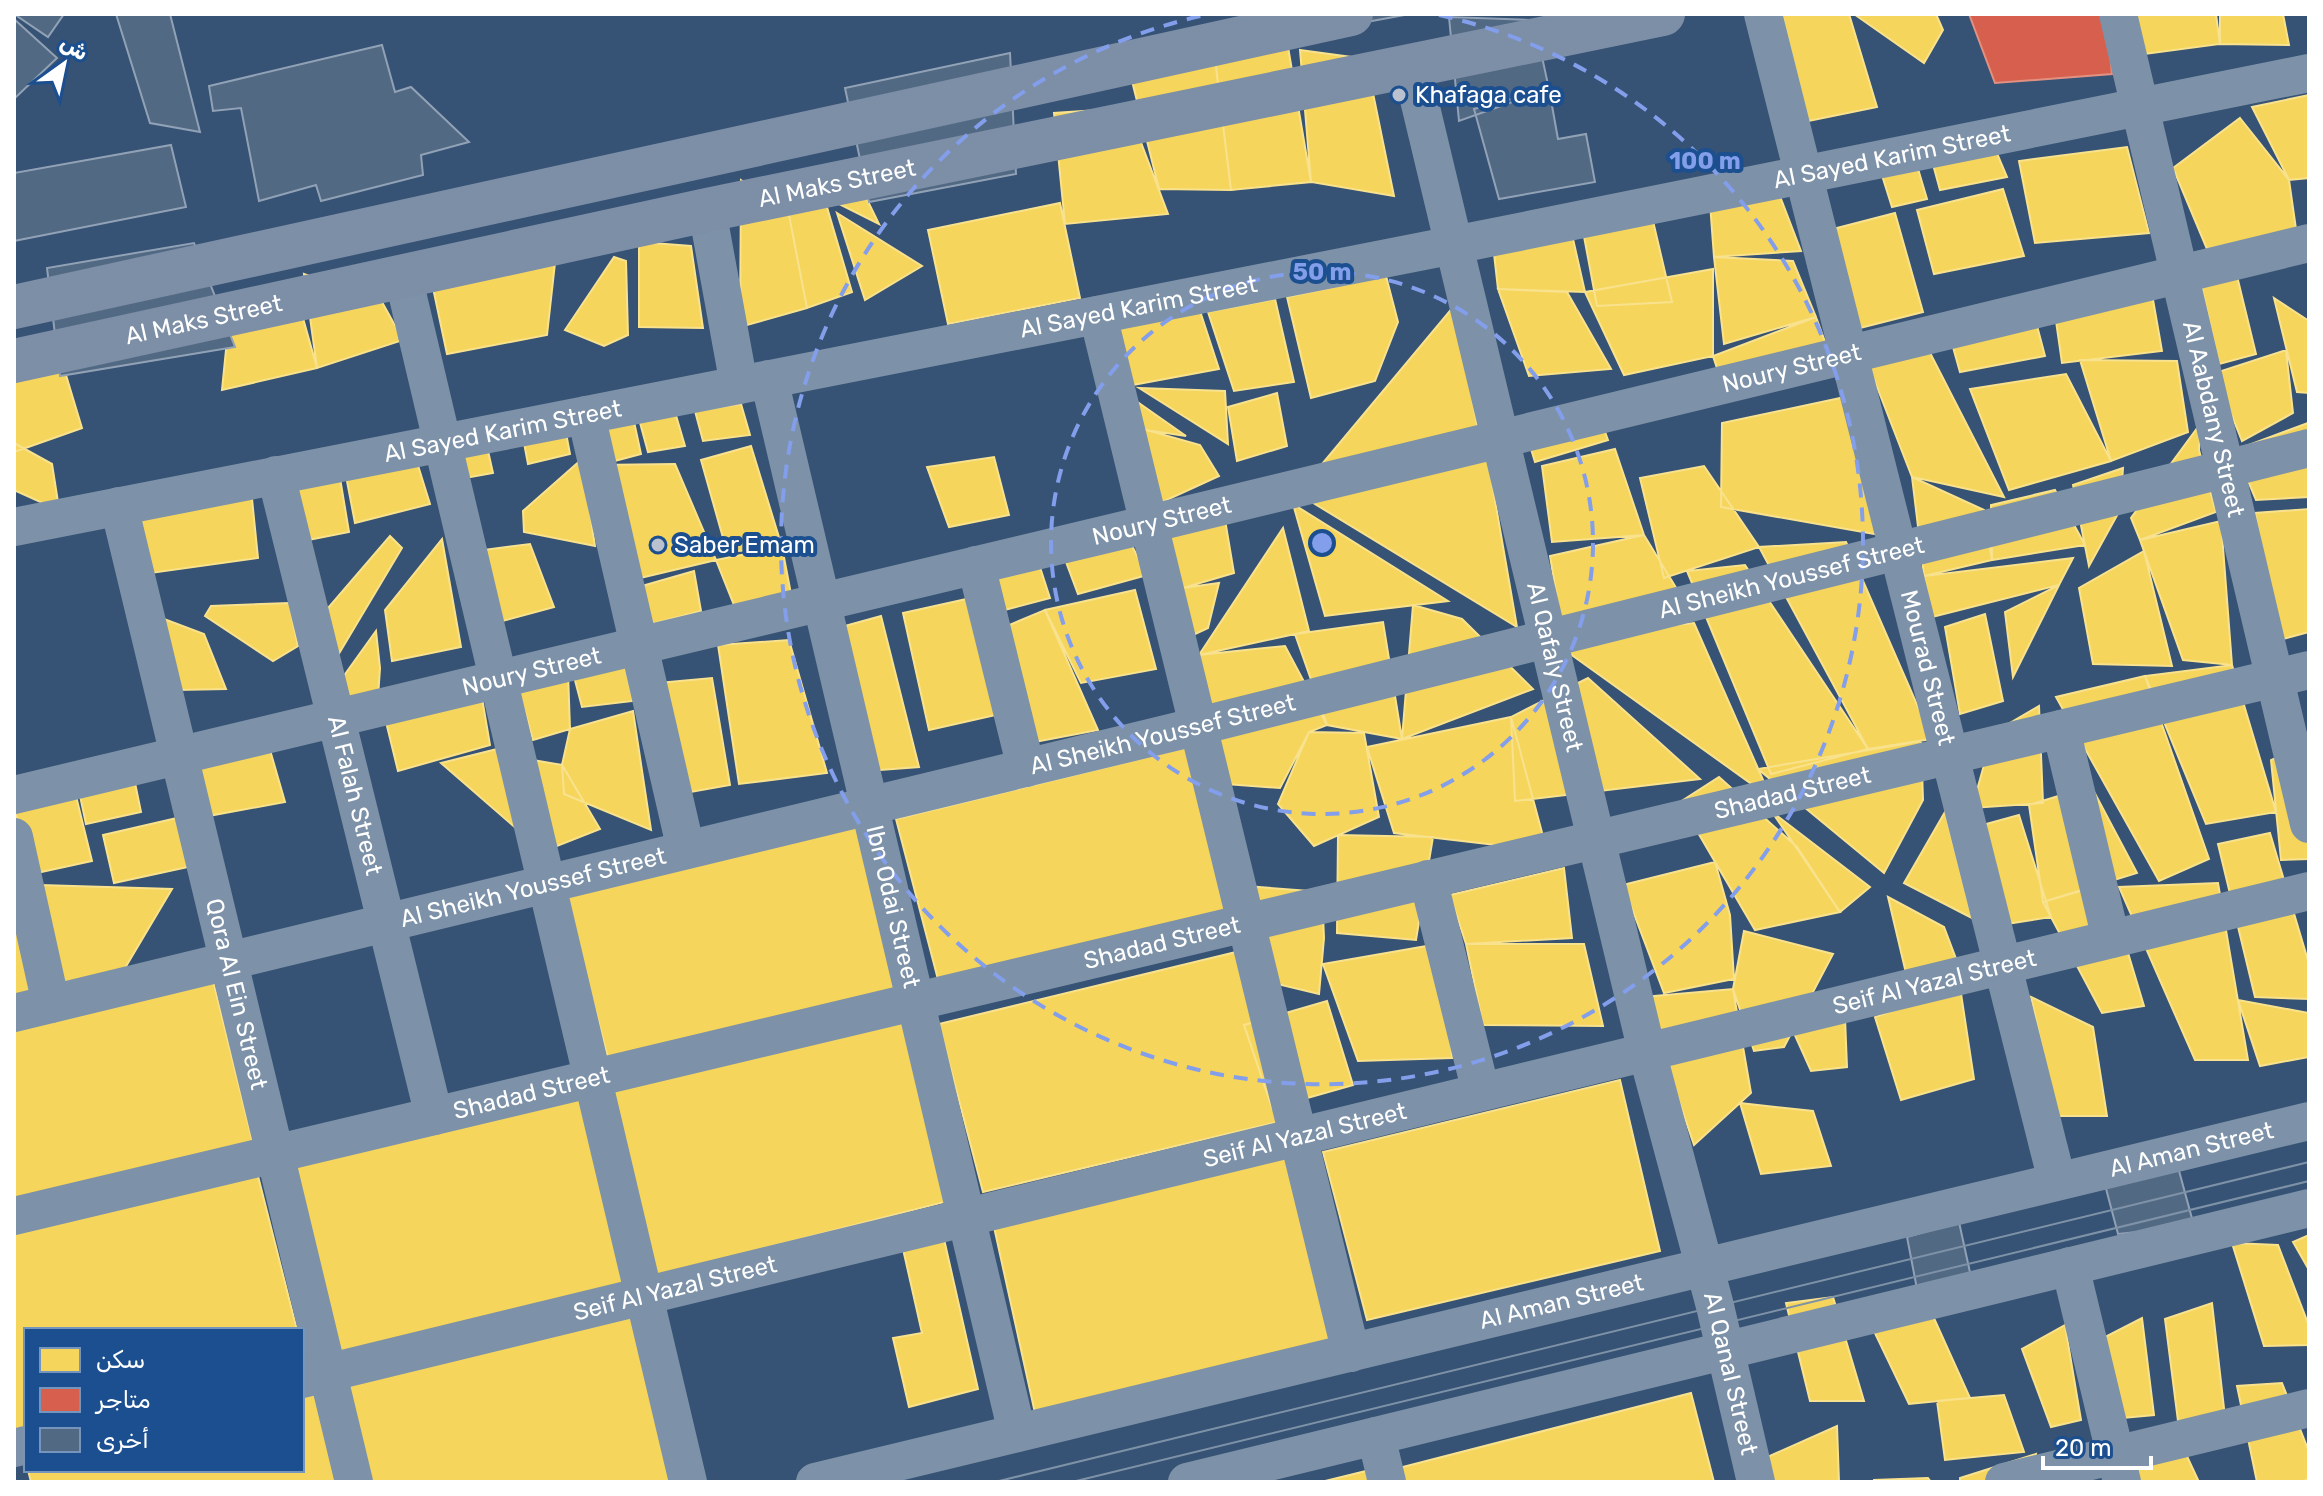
<svg xmlns="http://www.w3.org/2000/svg" width="2323" height="1496" font-family="Rubik,'Noto Naskh Arabic',sans-serif">
<rect width="100%" height="100%" fill="#365274"/>
<path fill="#f6d55c" stroke="#f9e28d" stroke-width="2" d="M1782,14h67l28,93 -69,14z
M1854,14h82l7,16 -19,33z
M2131,14h85l4,30 -75,10z
M2220,14h63l6,31 -69,-1z
M1287,41l24,141 -80,8 -16,-131z
M1300,50l66,9 28,137 -83,-14z
M1215,59l16,131 -72,-1 -27,-108z
M2309,95v83l-20,2 -37,-73z
M1128,108l40,106 -103,10 -11,-111z
M2240,118l49,62 7,49 -89,20 -34,-81z
M1993,144l14,33 -67,13 -9,-33z
M2127,147l22,86 -114,10 -16,-82z
M1916,162l11,37 -35,8 -12,-38z
M857,179l22,45 -44,-22z
M741,180l47,30 19,98 -67,19z
M2003,189l21,67 -90,18 -17,-64z
M1778,191l23,60 -87,6 -4,-54z
M824,197l28,95 -45,16 -19,-98z
M1060,203l20,95 -132,26 -20,-94z
M837,213l85,53 -57,34z
M1895,213l28,99 -67,17 -23,-100z
M1653,221l19,81 -75,4 -14,-75z
M1571,230l14,62 -87,-3 -5,-44z
M639,242l52,4 12,82 -64,-1z
M556,254l-9,81 -100,19 -14,-66z
M614,257l12,4 2,74 -24,11 -39,-16z
M1714,257l79,4 23,56 -92,27z
M1713,269v87l-89,19 -39,-83z
M304,274l78,28 21,38 -86,28z
M1386,276l12,46 -23,59 -64,17 -24,-101z
M2237,276l19,78 -37,10 -18,-80z
M294,286l23,82 -95,22 9,-90z
M1498,289l69,3 44,77 -82,7z
M2152,294l10,57 -100,12 -7,-49z
M2274,298l35,23v72l-12,-1z
M1275,299l19,83 -60,9 -26,-79z
M1454,306l24,123 -161,41z
M1200,311l19,58 -92,17 -15,-56z
M1816,317l12,33 -110,21 -5,-15z
M2036,322l9,34 -85,16 -9,-32z
M14,342h42l26,86 -68,24z
M1925,343l79,154 -92,-20 -47,-121z
M2286,350l7,63 -51,28 -27,-68z
M2080,360l97,1 11,71 -77,29z
M2066,374l45,87 -102,29 -39,-101z
M1139,388l86,3 3,53z
M1277,393l10,53 -50,15 -9,-54z
M1129,396l57,40 -60,-9z
M1845,397l35,138 -159,-28 1,-84z
M741,404l9,31 -47,6 -8,-30z
M675,412l10,34 -37,6 -9,-33z
M633,417l8,37 -30,8 -9,-40z
M1600,418l8,22 -73,22 -7,-23z
M2201,423l-2,27 17,62 -76,28 -9,-22z
M2308,423l1,74 -53,3 -21,-50z
M1143,429l57,16 19,31 -59,27z
M566,433l4,21 -42,10 -4,-21z
M486,442l7,31 -34,6 -4,-31z
M14,443l38,21 6,38 -11,3 -33,-15z
M751,446l31,101 -55,5 -26,-92z
M1615,449l29,86 -92,7 -10,-76z
M1487,454l30,173 -212,-129z
M994,457l15,58 -60,12 -22,-60z
M416,459l14,45 -75,19 -9,-47z
M582,459l13,87 -71,-14 -1,-21z
M675,464l41,96 -76,18 -42,-113z
M1704,466l55,81 -95,31 -24,-100z
M2123,468l-3,42 -31,56 -16,-81z
M1912,477l72,33 8,50 -68,16z
M340,478l9,54 -51,10 -8,-53z
M251,489l7,69 -107,15 -16,-62z
M2055,490l30,55 -93,15 -1,-55z
M1293,504l155,97 -123,15z
M2309,509v123l-30,8 -24,-127z
M1224,514l10,59 -51,15 -17,-58z
M2221,521l11,144 -49,-5 -43,-120z
M1283,528l26,103 -110,24z
M1644,535l42,69 -123,31 -13,-79z
M390,536l12,12 -68,114 -12,-47z
M1128,538l19,37 -69,19 -15,-40z
M442,539l19,108 -69,14 -7,-51z
M1846,542l86,197 -64,10 -109,-202z
M530,544l24,63 -59,16 -12,-73z
M782,547l9,47 -57,11 -18,-45z
M2144,551l28,115 -79,-2 -14,-76z
M2073,558l-14,27 -127,32 -8,-41z
M1038,561l12,37 -49,13 -10,-37z
M1745,565l123,184 -97,25 -84,-203z
M694,571l7,40 -57,15 -9,-38z
M1219,583l-11,45 -30,14 5,-54z
M2059,585l-46,92 -8,-65z
M1135,590l21,79 -75,14 -36,-73z
M971,598l29,116 -71,16 -26,-117z
M289,603l9,43 -25,15 -68,-45 6,-10z
M1413,605l49,14 71,70 -131,50z
M1045,610l53,120 -69,13 -27,-115z
M1985,614l18,87 -43,13 -15,-87z
M881,616l38,151 -52,4 -33,-142z
M164,619l40,15 22,55 -49,1z
M1383,622l19,117 -75,-14 -32,-91z
M1694,623l77,175 -223,-160z
M376,631l4,37 -2,29 -34,4 -1,-24z
M789,640l38,133 -88,11 -21,-139z
M1285,646l42,79 -18,7 -29,56 -54,-4 -27,-129z
M622,654l11,47 -51,6 -10,-38z
M2232,665l44,147 -70,12 -61,-148z
M568,672l2,57 -37,11 -16,-56z
M2145,676l64,183 -50,22 -103,-184z
M712,678l18,107 -57,10 -25,-111z
M1588,678l112,101 -185,22 -4,-84z
M482,698l8,47 -92,26 -12,-49z
M2039,706l4,97 -71,5 21,-75z
M633,711l18,119 -87,-36 -2,-29 8,-36z
M1511,717l36,134 -153,-18 -27,-86z
M1309,732l55,1 15,84 -65,29 -36,-42z
M1921,741l2,59 -39,73 -126,-104z
M2309,743v116l-28,1 -10,-100z
M1192,746l41,171 -293,70 -44,-168z
M501,748l17,82 -77,-67z
M270,750l15,52 -82,15 -11,-51z
M527,759l35,6 38,64 -48,19z
M1719,777l78,70 43,65 -85,18 -75,-128z
M134,778l7,34 -55,12 -7,-33z
M2091,786l46,87 -94,29 -14,-97z
M75,792l17,69 -60,13 -18,-67z
M1772,812l98,75 -30,25z
M1945,812l27,106 -68,-35z
M2019,815l32,102 -45,7 -27,-98z
M177,818l11,49 -74,16 -11,-48z
M861,822l42,171 -294,69 -44,-167z
M2270,833l39,131v35l-54,-2 -37,-153z
M1338,835l95,2 -17,103 -79,-7z
M1715,862l15,53 4,64 -70,14 -41,-108z
M1564,868l8,70 -106,6 -16,-49z
M14,878l25,118 -25,6z
M2107,883l37,123 -42,7 -59,-111z
M2218,883l30,177h-53l-76,-173z
M40,885l132,4 -50,84 -75,13z
M1246,886l76,6 2,46 -5,56 -46,-11z
M1888,897l56,30 14,37 -52,9z
M1744,931l89,23 -49,93 -30,4 -21,-62z
M1444,943l8,115 -94,3 -35,-97z
M1466,944h118l19,82 -120,-1z
M1236,952l41,170 -294,70 -44,-168z
M212,976l42,171 -240,56v-179z
M1960,987l14,92 -73,21 -26,-83z
M1733,989l18,104 -57,52 -50,-148z
M2031,997l62,30 14,89h-50z
M2238,1000l71,13v44l-49,9z
M1327,1001l26,84 -81,23 -28,-83z
M1845,1018l2,49 -36,4 -18,-40z
M907,1019l41,182 -296,76 -42,-186z
M1620,1080l40,171 -293,69 -44,-168z
M588,1088l39,196 -288,74 -48,-197z
M1740,1103l73,8 18,55 -70,8z
M1290,1154l43,187 -298,72 -41,-186z
M257,1172l40,158h-271v98l-12,3v-200z
M2309,1235v35l-16,-28z
M944,1239l34,150 -69,18 -16,-69 29,-5 -19,-84z
M2232,1243l46,2 31,81v19l-45,1z
M1833,1297l31,104h-54l-24,-98z
M2212,1303l13,114 -47,4 -13,-102z
M639,1312l35,170h-308l-24,-97z
M1933,1316l37,82 -61,6 -37,-77z
M2142,1318l12,97 -31,3 -20,-80z
M2065,1325l16,95 -30,7 -29,-78z
M2282,1383l27,69v27l-8,3h-44l-20,-96z
M320,1386l25,96h-314l-3,-12h274v-79z
M1691,1393l23,89h-316l-3,-13z
M2004,1395l20,57 -79,8 -8,-59z
M1837,1426l2,56h-68l-6,-24z
M2185,1452l14,30h-61l-8,-18z
M2036,1454l-3,28h-73v-4z
M1366,1471l3,11h-48z
M1928,1478l3,4h-57v-2z"/>
<path fill="#d6604d" stroke="#e29082" stroke-width="2" d="M1969,14h137l6,60 -117,9z"/>
<path fill="#526984" stroke="#92a2b6" stroke-width="2" d="M14,14h50l-16,23z
M116,14h54l30,118 -50,-9z
M1349,14h61l-60,11z
M1449,17l85,3 15,69 -90,32z
M14,19l43,39 -43,41z
M382,45l13,47 16,-5 58,55 -48,13 2,20 -102,26 -5,-16 -57,16 -18,-93 -28,3 -4,-25z
M1010,53l6,121 -147,28 -24,-114z
M1549,89l9,50 28,-5 9,48 -96,17 -25,-90z
M171,145l15,62 -172,34v-68z
M194,243l41,104 -175,29 -13,-108z
M2178,1167l16,59 -76,8 -14,-53z
M1959,1222l12,55 -54,12 -10,-52z"/>
<g fill="none" stroke-linecap="round" stroke-linejoin="round">
<g stroke="#7d92a8" stroke-width="38">
<path id="s1" d="M1763,14l294,1167"/>
<path id="s2" d="M2118,14l191,810"/>
<path id="s3" d="M1411,66l236,986 68,254 41,176"/>
<path d="M707,210l32,175"/>
<path d="M403,276l285,1206"/>
<path d="M1098,315l253,1038"/>
<path id="s4" d="M769,379l248,1054"/>
<path d="M586,415l100,435"/>
<path id="s5" d="M276,475l158,641"/>
<path id="s6" d="M119,506l235,976"/>
<path id="s7" d="M14,527l1440,-282 855,-172"/>
<path d="M976,565l50,203"/>
<path d="M2061,729l50,210"/>
<path id="s8" d="M14,795l1135,-271 1160,-281"/>
<path d="M14,837l37,167"/>
<path d="M1428,879l53,213"/>
<path id="s9" d="M14,1013l1185,-287 1110,-278"/>
<path id="s10" d="M14,1216l2295,-546"/>
<path d="M2070,1266l52,216"/>
<path id="s11" d="M302,1379l2007,-488"/>
<path d="M1376,1436l11,46"/>
<path d="M14,1448l12,-3"/>
<path id="s12" d="M815,1482l1494,-361"/>
<path d="M1187,1482l1122,-274"/>
<path d="M2004,1482l305,-74"/>
</g>
<g stroke="#7d8ea7" stroke-width="44">
<path d="M14,307l1337,-293"/>
<path id="s13" d="M14,361l693,-151 956,-196"/>
</g>
<path stroke="#7e92a7" stroke-width="2" d="M995,1482l1314,-320
M1072,1482l1237,-301"/>
</g>
<g fill="none" stroke="#839eea" stroke-width="4" stroke-dasharray="14 10">
<circle cx="1322" cy="543" r="271"/>
<path d="M1439 15A541 541 0 1 1 1205 15"/>
</g>
<g fill="#b9c2ce" stroke="#1b4f8f" stroke-width="3">
<circle cx="1399" cy="95" r="8"/>
<circle cx="658" cy="545" r="8"/>
</g>
<g text-anchor="middle" dominant-baseline="central" stroke-width="8" stroke-linejoin="round" paint-order="stroke">
<g font-size="24" fill="#fff" stroke="#1b4f8f" text-anchor="start">
<text x="1415" y="95">Khafaga cafe</text>
<text x="674" y="545">Saber Emam</text>
</g>
<g font-size="24" fill="#fff" stroke="#1b4f8f">
<text stroke="none"><textPath href="#s7" startOffset="1914">Al Sayed Karim Street</textPath></text>
<text stroke="none"><textPath href="#s13" startOffset="842">Al Maks Street</textPath></text>
<text stroke="none"><textPath href="#s7" startOffset="1146">Al Sayed Karim Street</textPath></text>
<text stroke="none"><textPath href="#s13" startOffset="194">Al Maks Street</textPath></text>
<text stroke="none"><textPath href="#s8" startOffset="1828">Noury Street</textPath></text>
<text stroke="none"><textPath href="#s2" startOffset="416">Al Aabdany Street</textPath></text>
<text stroke="none"><textPath href="#s7" startOffset="498">Al Sayed Karim Street</textPath></text>
<text stroke="none"><textPath href="#s8" startOffset="1180">Noury Street</textPath></text>
<text stroke="none"><textPath href="#s9" startOffset="1830">Al Sheikh Youssef Street</textPath></text>
<text stroke="none"><textPath href="#s3" startOffset="618">Al Qafaly Street</textPath></text>
<text stroke="none"><textPath href="#s1" startOffset="674">Mourad Street</textPath></text>
<text stroke="none"><textPath href="#s8" startOffset="532">Noury Street</textPath></text>
<text stroke="none"><textPath href="#s9" startOffset="1182">Al Sheikh Youssef Street</textPath></text>
<text stroke="none"><textPath href="#s10" startOffset="1828">Shadad Street</textPath></text>
<text stroke="none"><textPath href="#s5" startOffset="330">Al Falah Street</textPath></text>
<text stroke="none"><textPath href="#s9" startOffset="534">Al Sheikh Youssef Street</textPath></text>
<text stroke="none"><textPath href="#s4" startOffset="542">Ibn Odai Street</textPath></text>
<text stroke="none"><textPath href="#s10" startOffset="1180">Shadad Street</textPath></text>
<text stroke="none"><textPath href="#s11" startOffset="1680">Seif Al Yazal Street</textPath></text>
<text stroke="none"><textPath href="#s6" startOffset="502">Qora Al Ein Street</textPath></text>
<text stroke="none"><textPath href="#s10" startOffset="532">Shadad Street</textPath></text>
<text stroke="none"><textPath href="#s11" startOffset="1032">Seif Al Yazal Street</textPath></text>
<text stroke="none"><textPath href="#s12" startOffset="1416">Al Aman Street</textPath></text>
<text stroke="none"><textPath href="#s11" startOffset="384">Seif Al Yazal Street</textPath></text>
<text stroke="none"><textPath href="#s12" startOffset="768">Al Aman Street</textPath></text>
<text stroke="none"><textPath href="#s3" startOffset="1346">Al Qanal Street</textPath></text>
</g>
</g>
<circle cx="1322" cy="543" r="12" fill="#839eea" stroke="#1b4f8f" stroke-width="4"/>
<g font-size="24" text-anchor="middle" font-weight="bold" fill="#839eea" stroke="#1b4f8f" stroke-width="8" stroke-linejoin="round" paint-order="stroke">
<text x="1705" y="169">100 m</text>
<text x="1322" y="280">50 m</text>
</g>
<rect width="2323" height="1496" fill="none" stroke="#ffffff" stroke-width="32"/>
<rect x="24" y="1328" width="280" height="144" fill="#1b4f8f" stroke="#7695bc" stroke-width="2"/>
<rect x="40" y="1348" width="40" height="24" fill="#f6d55c" stroke="#7695bc" stroke-width="2"/>
<text x="96" y="1368" font-size="24" fill="#ffffff">سكن</text>
<rect x="40" y="1388" width="40" height="24" fill="#d6604d" stroke="#7695bc" stroke-width="2"/>
<text x="96" y="1408" font-size="24" fill="#ffffff">متاجر</text>
<rect x="40" y="1428" width="40" height="24" fill="#526984" stroke="#7695bc" stroke-width="2"/>
<text x="96" y="1448" font-size="24" fill="#ffffff">أخرى</text>
<g transform="translate(64 64) rotate(33)" stroke="#1b4f8f" stroke-width="6" paint-order="stroke">
<path d="M0-6L14 30L0 20L-14 30Z" fill="#ffffff"/>
<text y="-12" font-size="22" font-weight="bold" text-anchor="middle" fill="#ffffff">ش</text>
</g>
<path d="M2043 1456v12h108v-12" fill="none" stroke="#ffffff" stroke-width="4"/>
<text x="2055" y="1456" font-size="24" fill="#ffffff" stroke="#1b4f8f" stroke-width="6" paint-order="stroke">20 m</text>
</svg>
